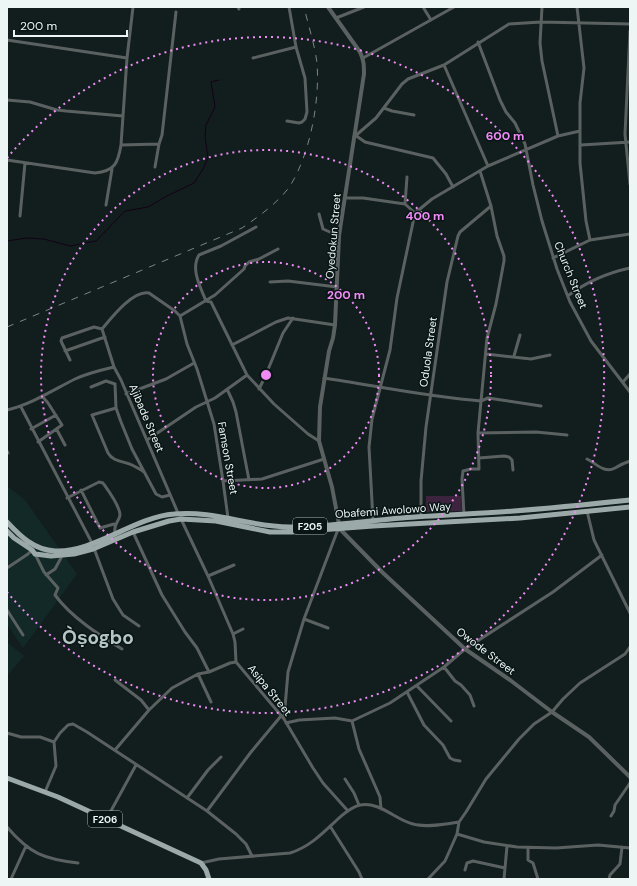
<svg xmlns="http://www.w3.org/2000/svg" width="637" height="886" font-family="'DM Sans',sans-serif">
<rect width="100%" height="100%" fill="#111e1d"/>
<path fill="#132927" d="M7,486l18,14 52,74 -54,74 -16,-24z
M7,642l17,14 -17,20z"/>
<path fill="#3c243e" d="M426,496h35l1,15 -36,1z"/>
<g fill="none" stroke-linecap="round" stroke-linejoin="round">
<path stroke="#150017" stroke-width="1" d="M7,241l19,-3 18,1 26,7 26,-5 29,-30 23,-4 19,-11 27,-13 9,-14 5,-11 -3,-21 1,-12 9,-18 -4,-25 8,-2"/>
<path stroke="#5b6161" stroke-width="3" d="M238,7l1,2
M423,7l8,13
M542,7l-2,36 2,18 16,75
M577,7l7,61 -4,35v60l6,58 4,19
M336,18l28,-11
M630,31l-5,103 5,50
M7,40l120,18
M478,42l22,58 6,12 9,11 10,21 8,41 9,36 15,48 13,33 21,39 39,51
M253,58l43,-11
M363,58l91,-51
M444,65l44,101
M7,100l23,2 27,8 9,1 57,5
M384,108l8,3 22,4
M287,121l12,2 3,-1 3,-3 2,-7 -2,-34 -9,-31 -7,-40
M355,135l10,7 68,16 13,16 7,13
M354,137l22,-19 26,-34 6,-5 36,-14 65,-41 32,-2 89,2
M121,145l38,-1
M581,145l49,-3
M7,160l88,13c20,-2 23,-10 26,-28l6,-87 6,-51
M155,167l4,-23 3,-9 14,-123
M345,198h18l42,6 10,9
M405,204l2,-27
M106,205l6,-36
M319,214l4,15 16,7
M20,216l5,-53
M256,227l-35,19 -22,9c-9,14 2,33 7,46l5,1 36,73 27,29 34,30 11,7
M553,258l37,-18 40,-6
M270,282l18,-1 49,6
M569,295c19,-14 38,-22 61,-27
M180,316l35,-21 29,-26 1,-3 4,-4 10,-3 19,-10
M102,329c10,-12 31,-39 47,-36l26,18 5,5 7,28 10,25 17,55 9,57 5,37
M102,329l12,38 7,13 57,133
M232,345l44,-23 12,-4 47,7
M65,351l40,-14
M486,354l45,5 19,-4
M514,356l6,-21
M70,360l-9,-19 1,-3 32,-11 8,2
M324,378c53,8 104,19 157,23l7,-3 53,8
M623,382l7,-8
M115,384l1,24 5,14 11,27 24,45 6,3 8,-2
M91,387l15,-6 9,3
M227,389l6,13 3,10 13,68
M259,389l6,-12 18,-44 10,-15
M126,394l40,-15 28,-16
M21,407l71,136 21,56 10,16 16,11
M116,408l-24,7 16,38c5,9 16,8 24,12 4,2 8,4 12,7
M7,410c25,-6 46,-20 68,-31 13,-6 26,-9 39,-12
M31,429l25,-14
M57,430l8,15
M478,433l58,-1 31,3
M147,440l49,-33 19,-9 32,-23
M38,442l24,-17 -14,-22 -6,-7
M7,451l1,2
M479,458l25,-2 5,1 3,3 1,10
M587,459c9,4 17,15 28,9 5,-3 9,-5 15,-7
M223,481l39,-2 62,-20
M81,490l19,38 14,-4
M67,498l32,-16 4,1c5,7 17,23 17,32 -1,7 -7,9 -5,18
M587,511l7,29 36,73
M464,515l-2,-36 1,-8 8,-2h8l-1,-36 9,-95 9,-34 8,-43v-5l-7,-20 -6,-30 -11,-35
M421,517v-36l5,-54 21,-145 11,-46 2,-4 31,-26
M181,519l27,57 25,58 2,8 1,20 48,57 29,49 10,15 25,28
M373,520l-4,-73 3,-28 18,-69 7,-52 18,-85 17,-14 56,-33 70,-30 22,-5
M133,532l29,63 23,37 12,16 12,24
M35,554l9,18 14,16 -3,7c16,22 44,40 67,54
M7,568l21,-14 4,-4
M46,575l9,-6 7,-13
M208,576l26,-11
M7,610l16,25
M304,619l24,9
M233,634l10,-5
M444,667l11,14 6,4 9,10 4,11
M198,674l13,28
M115,680l26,20 8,10
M417,686l34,35
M407,692l17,33 19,20 7,13 4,2 6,1
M284,719l4,-47 16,-53 33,-87 3,-3
M352,721l7,28 21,48 1,12
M286,723l13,-3 36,-2 17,3 38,-18 54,-36 21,-18 88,-57 49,-37
M7,733l14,4h19l14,5
M115,750l34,-40 23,-22 26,-14 11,-2 21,-9 6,-1
M345,779l9,14 5,12
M45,792l11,-26 -2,-24 6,-9 8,-8 5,-1 14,8 120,79 29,23 10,10 6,12
M187,798l21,-28 13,-13
M207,811l44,-59 30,-36
M611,816l3,-5 1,-6 15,-22
M106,820l30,-55
M330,826l29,46 3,7
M7,827c23,27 37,32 71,36
M457,834l27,8 33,5 39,1 42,-3 32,3
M528,848v12l5,3 5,16
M201,863l18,-4 71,-6c20,-6 34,-21 49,-35 6,-5 12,-11 21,-13 19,-4 36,15 53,19 13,4 33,0 46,-2
M465,870l2,-7 6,-2 32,7
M11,879l15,-33
M428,879l17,-18 12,-27 2,-12 7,-10 20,-33 33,-40 15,-15 18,-12 11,-13 17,-16 45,-29 5,-7
M504,879l3,-33
M609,879l1,-4 10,-11 2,-17"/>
<path stroke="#5b6161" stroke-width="4" d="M328,7l32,45c4,8 4,14 4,22l-22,142 -3,20 -4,89 -2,13 -4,13 -9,56 -1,34 13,46 7,37
M339,528l43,44 83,77 45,31 42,32 37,25 41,40"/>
<path stroke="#9ba9a8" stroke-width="5" d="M7,522c13,14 27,28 48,29 39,2 79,-34 119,-37 40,-4 76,13 115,13 38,0 75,-6 113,-9 37,-3 75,-4 112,-7 39,-3 78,-7 116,-11
M7,531l7,7 18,12 3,4 16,2 23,-2 19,-5 40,-17 36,-11 12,-2 35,2 54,11h22l81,-6 147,-8 110,-11
M7,778l51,19 143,66 5,7 3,9"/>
<path stroke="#7a8584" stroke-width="1" stroke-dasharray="7 7" stroke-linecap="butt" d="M7,327l235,-99c16,-11 37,-26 48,-42 20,-32 30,-85 27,-123 -2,-17 -9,-39 -13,-56"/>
</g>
<g fill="none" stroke="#f08bf6" stroke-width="2" stroke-dasharray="2 4">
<circle cx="266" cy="375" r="113"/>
<circle cx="266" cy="375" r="225"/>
<path d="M7 158A338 338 0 1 1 7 592"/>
</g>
<g text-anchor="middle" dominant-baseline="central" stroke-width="3" stroke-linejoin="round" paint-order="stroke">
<g fill="#081514" stroke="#a8b2b2" stroke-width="1">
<rect x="293" y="518" width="34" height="16" rx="3"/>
<rect x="88" y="811" width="34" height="16" rx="3"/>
</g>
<g font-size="10" font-weight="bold" fill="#edf6f5">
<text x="310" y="526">F205</text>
<text x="105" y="819">F206</text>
</g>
<g font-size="11" fill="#edf6f5" stroke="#081514">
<text transform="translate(333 236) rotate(-85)">Oyedokun Street</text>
<text transform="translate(571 275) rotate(68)">Church Street</text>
<text transform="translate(428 352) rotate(-82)">Oduola Street</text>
<text transform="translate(147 418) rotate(67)">Ajibade Street</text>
<text transform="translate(228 458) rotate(80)">Famson Street</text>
<text transform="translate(393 510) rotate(-4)">Obafemi Awolowo Way</text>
<text transform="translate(486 651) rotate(37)">Owode Street</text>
<text transform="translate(270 690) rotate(51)">Asipa Street</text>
</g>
<g font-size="19" font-weight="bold" fill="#b6c6c5" stroke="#081514">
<text x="98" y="637">Òṣogbo</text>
</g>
</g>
<circle cx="266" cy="375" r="6" fill="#f08bf6" stroke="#081514" stroke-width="2"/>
<g font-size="12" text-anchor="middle" font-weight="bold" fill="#f08bf6" stroke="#081514" stroke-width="3" stroke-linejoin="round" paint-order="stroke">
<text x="505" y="140">600 m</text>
<text x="425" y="220">400 m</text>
<text x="346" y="299">200 m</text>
</g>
<rect width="637" height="886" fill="none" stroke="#edf6f5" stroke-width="16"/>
<path d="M14 30v6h113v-6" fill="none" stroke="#edf6f5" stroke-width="2"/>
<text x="20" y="30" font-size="12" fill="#edf6f5" stroke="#081514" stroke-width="3" paint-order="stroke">200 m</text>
</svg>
